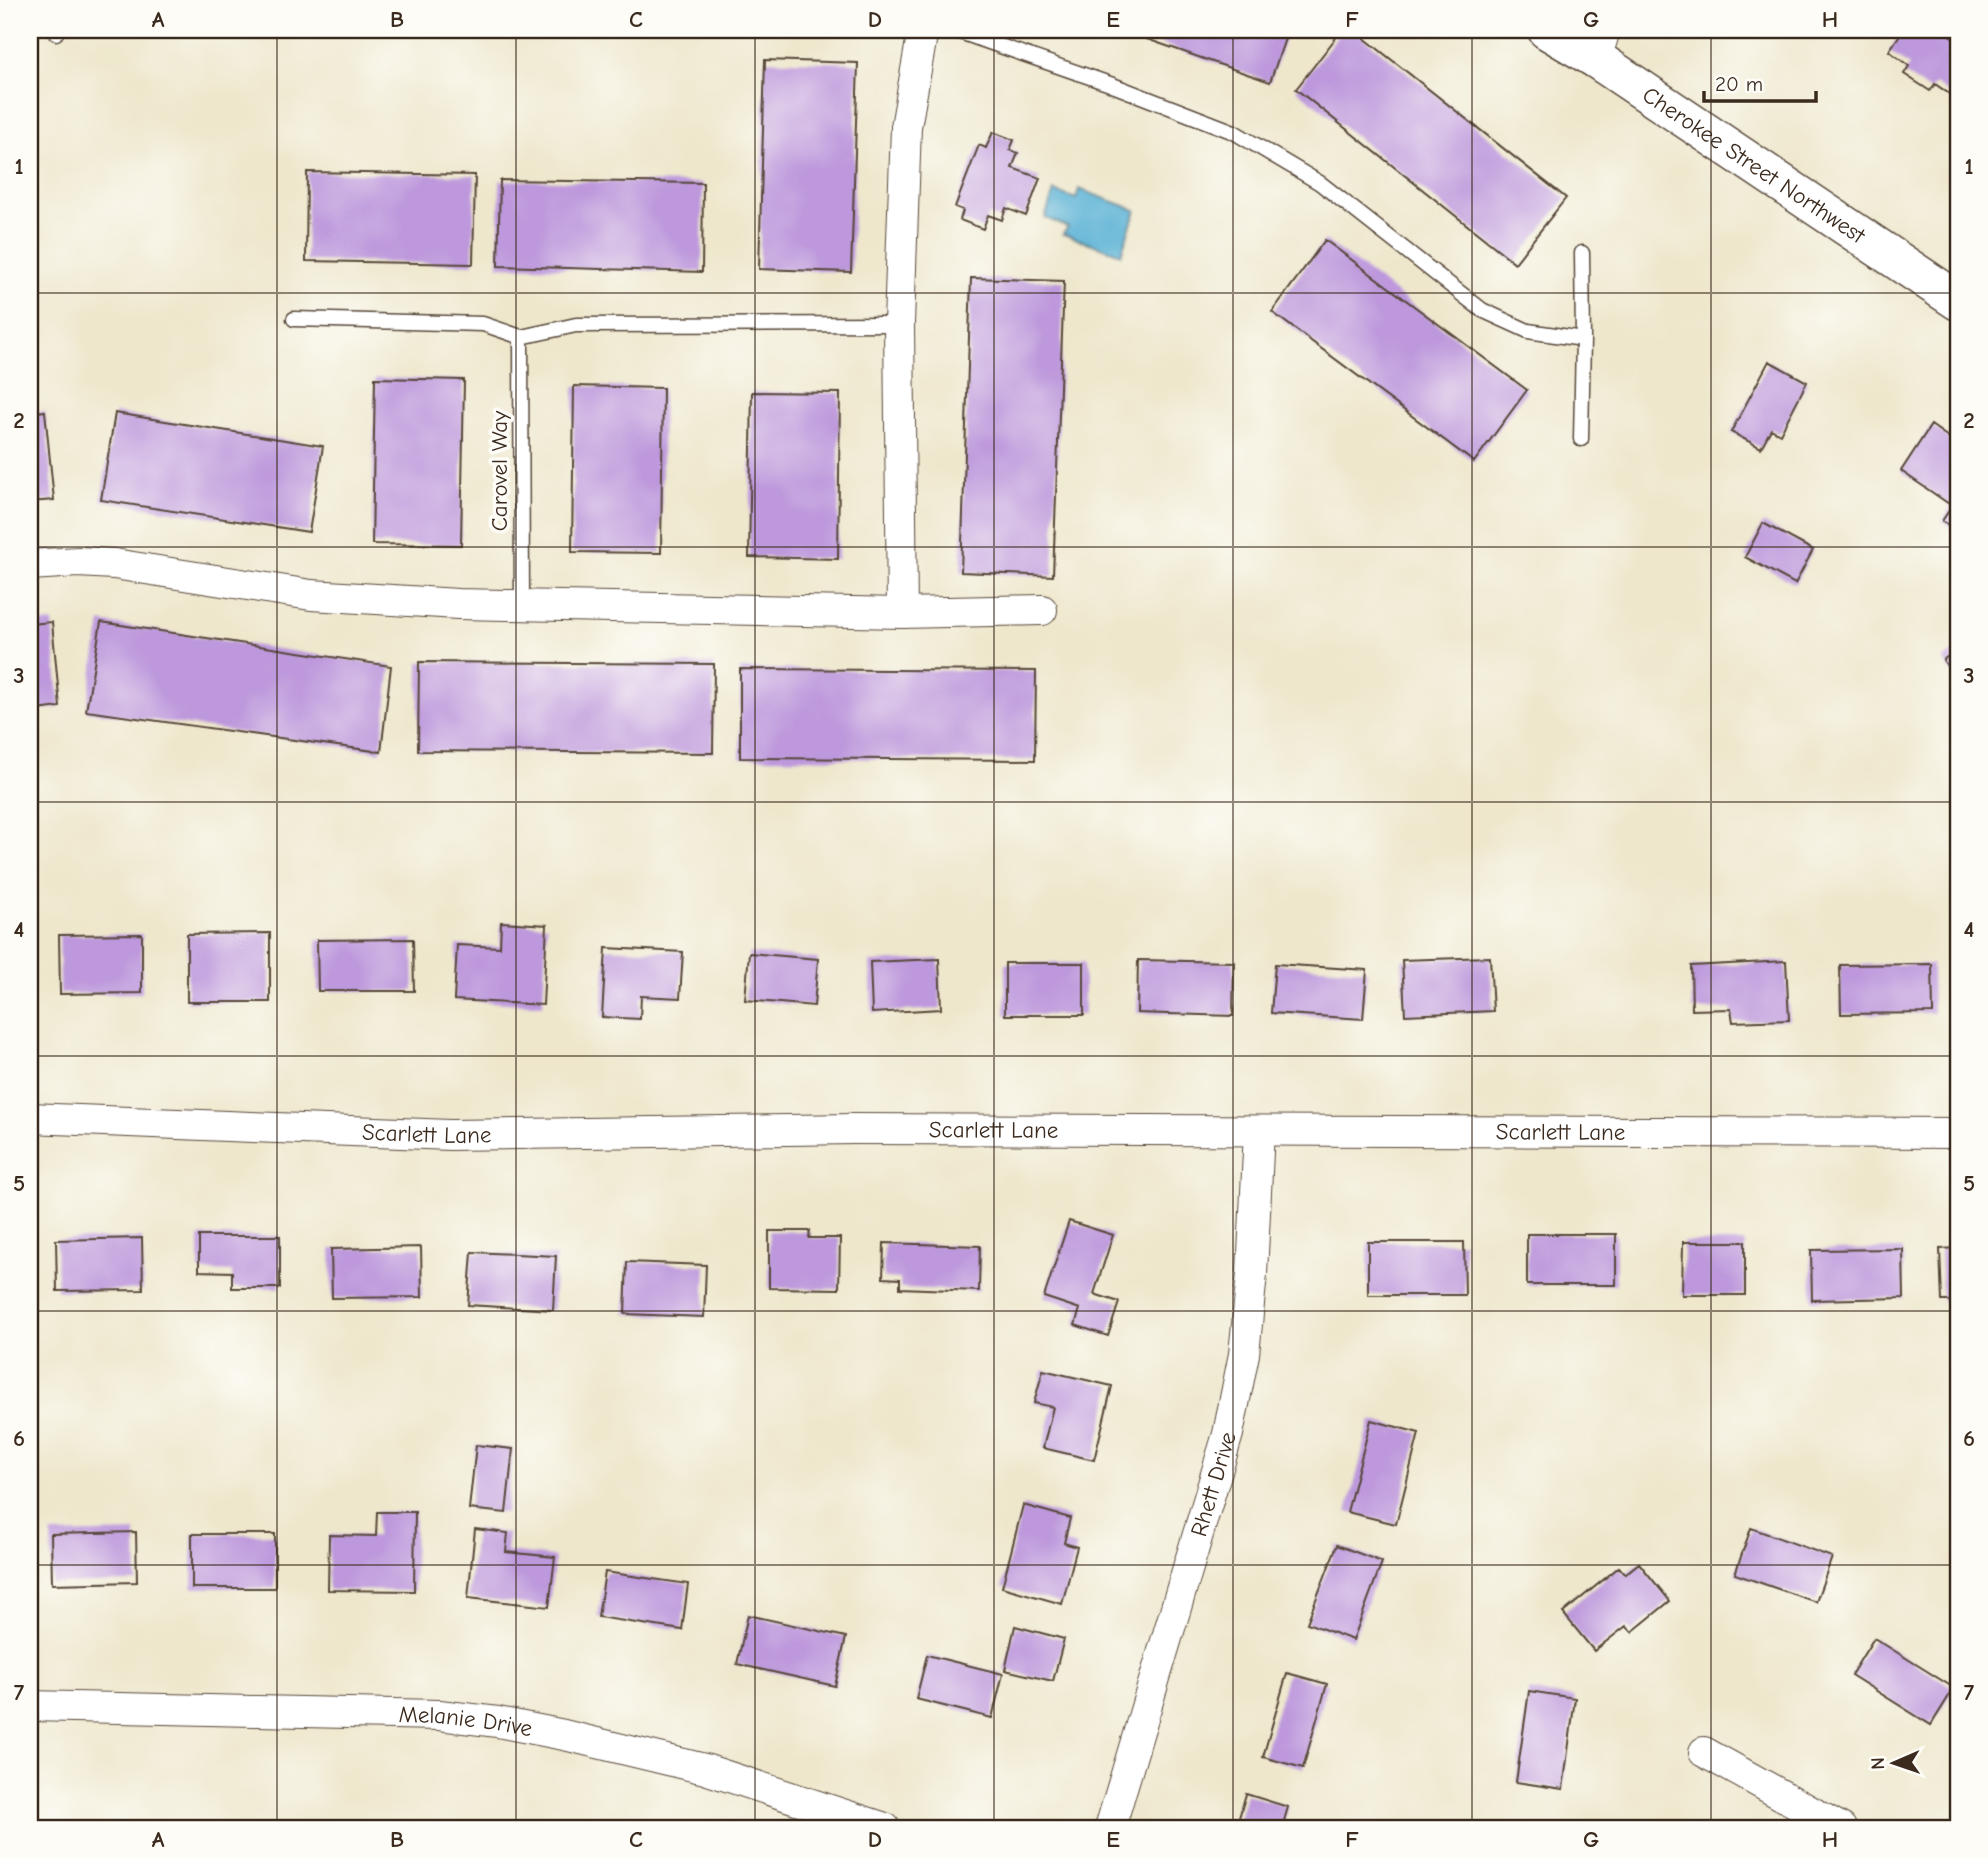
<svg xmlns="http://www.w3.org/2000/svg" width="1988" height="1858" font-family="'Comic Neue',sans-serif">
<rect width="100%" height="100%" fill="#fdfcf7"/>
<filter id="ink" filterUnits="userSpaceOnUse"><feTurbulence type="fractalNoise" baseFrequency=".0143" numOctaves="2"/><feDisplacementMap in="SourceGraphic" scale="14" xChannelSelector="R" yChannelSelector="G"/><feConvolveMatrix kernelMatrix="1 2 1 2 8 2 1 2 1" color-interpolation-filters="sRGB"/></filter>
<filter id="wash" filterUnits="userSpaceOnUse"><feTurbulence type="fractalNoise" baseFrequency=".00686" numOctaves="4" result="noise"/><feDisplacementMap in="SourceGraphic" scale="28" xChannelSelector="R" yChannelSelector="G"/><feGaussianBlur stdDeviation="1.57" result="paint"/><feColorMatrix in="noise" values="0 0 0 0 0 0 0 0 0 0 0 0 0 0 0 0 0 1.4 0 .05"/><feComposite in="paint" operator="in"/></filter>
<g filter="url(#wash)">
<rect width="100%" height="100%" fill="#eee7cc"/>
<path fill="#57b0d4" stroke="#496d79" stroke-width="2" d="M1079,189l57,21 -15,44 -58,-20 5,-7 -23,-9 9,-27 22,8z"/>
<g id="blocks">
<path fill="#bd98dc" d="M1121,30h167l-18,52z
M1342,30h12l212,168 -51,65 -219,-174z
M1903,30h39l16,11v59l-23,-16 -5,7 -26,-17 5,-8 -20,-15z
M765,60l93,3 -7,209 -92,-3z
M993,132l21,8 -4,10 8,3 -6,15 28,10 -14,38 -20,-8 -4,12 -14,-5 -5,14 -23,-9 3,-10 -8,-3 24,-62 7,3z
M307,172l168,3 -2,89 -167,-3z
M500,180l203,3 -1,89 -204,-6z
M1325,240l202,150 -53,72 -202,-150z
M971,278l93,3 -11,295 -92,-4z
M1769,361l38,21 -27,52 -9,-5 -10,19 -30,-16z
M375,378l89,2 -3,165 -89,-1z
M574,386l89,2 -2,165 -89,-1z
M752,392l88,1 -2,166 -89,-2z
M45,411l9,89 -24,2v-89z
M115,413l208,33 -14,86 -208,-32z
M1931,425l27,19v88l-16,-11 10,-15 -51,-35z
M1763,523l50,27 -18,34 -50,-27z
M52,622l8,85 -30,4v-87z
M101,622l290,44 -10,86 -295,-41z
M1958,649v32l-15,-21z
M419,662l295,2 -1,89 -295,-2z
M740,669l296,2 -1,89 -295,-2z
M501,922l46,3 -4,80 -89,-5 3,-55 43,2z
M270,933v69h-83v-68z
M142,934v59l-82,1 -1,-59z
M413,939l1,52h-96l-1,-51z
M606,948l77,4 -3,46 -39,-2 -1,23 -38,-2z
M749,953l69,6 -4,47 -69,-6z
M1490,957l3,54 -88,4 -3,-55z
M939,959l2,50 -69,4 -2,-51z
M1138,960l96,2 -1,54 -96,-3z
M1786,961l3,59 -56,2 -2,-13 -39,1 -1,-44z
M1005,963h79v52h-79z
M1275,964l92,6 -4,49 -92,-6z
M1932,964l1,49 -92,1 -1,-49z
M1069,1221l44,14 -19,59 25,8 -11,34 -33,-11 5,-16 -36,-12z
M769,1231h41l-1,7h31l-1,51 -70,-1z
M1527,1234h89v51h-89z
M199,1236h81v52h-48v-16l-33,-1z
M142,1238l1,52 -86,1 -1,-51z
M1368,1242h96l1,53h-97z
M1683,1242h62v53h-63z
M884,1243l96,3 -1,45 -79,-3v-9l-17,-1z
M421,1247l1,50 -90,1 -1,-49z
M1958,1248v53h-16l-2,-52z
M1903,1249l1,49 -92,2 -1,-50z
M472,1252l84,4 -3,54 -85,-5z
M627,1262l79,3 -2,52 -79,-3z
M1043,1370l69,16 -18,74 -51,-12 10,-41 -19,-4z
M1371,1420l48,13 -23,91 -49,-12z
M476,1445l37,4 -7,64 -37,-4z
M1023,1505l47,13 -6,25 13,4 -15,57 -60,-17z
M377,1512h38l-1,79 -86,-1 1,-55 47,1z
M1751,1528l81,29 -16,45 -81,-28z
M475,1529l33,4 -2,19 49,5 -6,50 -81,-9z
M136,1532l1,50 -85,2 -1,-50z
M192,1534h83v54h-83z
M1337,1545l45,17 -29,78 -46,-17z
M1639,1563l31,38 -38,31 -6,-6 -32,25 -31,-38 56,-46 6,7z
M605,1572l83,12 -6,46 -84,-13z
M748,1615l98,22 -11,49 -98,-22z
M1015,1626l49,13 -11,42 -48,-11z
M1874,1638l80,50 -23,37 -80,-50z
M927,1655l76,19 -11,44 -76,-19z
M1287,1673l40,11 -24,84 -40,-11z
M1529,1691l46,7 -12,91 -47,-7z
M1246,1794l42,13 -6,21h-46z
M321,1822l38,5v1h-38z"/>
</g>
</g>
<g filter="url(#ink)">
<use href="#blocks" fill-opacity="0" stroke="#564638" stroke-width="2"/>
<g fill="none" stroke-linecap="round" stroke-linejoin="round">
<defs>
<path id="lane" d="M56,30v3
M954,30l156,54 124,48 86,51 162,127 46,21 55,8 -1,-86
M294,319l189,5 38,13 55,-12 323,-1
M521,337l1,268
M1581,439l2,-100"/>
<g id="street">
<path d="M1596,59l9,-29"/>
<path d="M30,565l48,-3 36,2 197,31 147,9 444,9 140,-3"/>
<path d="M902,613l-3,-289 7,-197 17,-97"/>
<path id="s1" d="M30,1118l420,17 404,-6 1104,4"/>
<path id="s2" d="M30,1706l409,9 59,7 66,13 141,34 180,59"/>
<path d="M1704,1752l137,76"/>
<path id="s3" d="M1110,1828l118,-394 16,-80 8,-80 7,-143"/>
</g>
<g id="secondary">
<path id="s4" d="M1547,30l49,29 362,242"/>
</g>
</defs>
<use href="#lane" stroke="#564638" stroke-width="17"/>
<use href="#street" stroke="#564638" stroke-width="32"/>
<use href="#secondary" stroke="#564638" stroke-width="41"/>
<use href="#lane" stroke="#fff" stroke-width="14"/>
<use href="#street" stroke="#fff" stroke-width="30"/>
<use href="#secondary" stroke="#fff" stroke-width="38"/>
</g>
</g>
<path fill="none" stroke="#3b2a1e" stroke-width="2" stroke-opacity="0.55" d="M277,30v1798M516,30v1798M755,30v1798M994,30v1798M1233,30v1798M1472,30v1798M1711,30v1798M30,293h1928M30,547h1928M30,802h1928M30,1056h1928M30,1311h1928M30,1565h1928"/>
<g text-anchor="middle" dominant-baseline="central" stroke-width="7" stroke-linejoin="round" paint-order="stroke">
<g font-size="23" fill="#3b2a1e" stroke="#fdfcf7">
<text stroke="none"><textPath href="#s4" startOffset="247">Cherokee Street Northwest</textPath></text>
<text transform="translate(499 471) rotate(-90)">Carovel Way</text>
<text stroke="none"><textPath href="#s1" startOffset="964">Scarlett Lane</textPath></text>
<text stroke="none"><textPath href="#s1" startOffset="397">Scarlett Lane</textPath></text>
<text stroke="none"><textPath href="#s1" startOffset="1531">Scarlett Lane</textPath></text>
<text stroke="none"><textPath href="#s3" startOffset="359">Rhett Drive</textPath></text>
<text stroke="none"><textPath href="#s2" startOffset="436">Melanie Drive</textPath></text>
</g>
</g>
<rect width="1988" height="1858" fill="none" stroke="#fdfcf7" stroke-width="77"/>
<g transform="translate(1894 1763) rotate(268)" stroke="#fdfcf7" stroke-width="5" paint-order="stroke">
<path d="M0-5L12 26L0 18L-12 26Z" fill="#3b2a1e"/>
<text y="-10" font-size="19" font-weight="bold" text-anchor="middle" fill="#3b2a1e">N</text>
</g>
<path d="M1704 91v10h112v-10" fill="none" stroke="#3b2a1e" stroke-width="3.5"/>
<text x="1715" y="91" font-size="21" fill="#3b2a1e" stroke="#fdfcf7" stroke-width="5" paint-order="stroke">20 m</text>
<rect x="38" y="38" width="1912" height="1782" fill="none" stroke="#3b2a1e" stroke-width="2.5"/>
<g font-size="23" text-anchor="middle" font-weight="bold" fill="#3b2a1e">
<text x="158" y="27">A</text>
<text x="397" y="27">B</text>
<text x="636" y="27">C</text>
<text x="875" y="27">D</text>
<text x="1113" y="27">E</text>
<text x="1352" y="27">F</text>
<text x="1591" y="27">G</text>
<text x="1830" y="27">H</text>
<text x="19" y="174">1</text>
<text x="1969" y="174">1</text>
<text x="19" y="428">2</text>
<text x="1969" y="428">2</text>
<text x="19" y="683">3</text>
<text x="1969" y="683">3</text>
<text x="19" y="937">4</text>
<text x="1969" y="937">4</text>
<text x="19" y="1191">5</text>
<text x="1969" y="1191">5</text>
<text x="19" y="1446">6</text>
<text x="1969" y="1446">6</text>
<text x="19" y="1700">7</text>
<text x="1969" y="1700">7</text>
<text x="158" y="1847">A</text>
<text x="397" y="1847">B</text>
<text x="636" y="1847">C</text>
<text x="875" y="1847">D</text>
<text x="1113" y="1847">E</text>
<text x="1352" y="1847">F</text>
<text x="1591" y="1847">G</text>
<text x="1830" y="1847">H</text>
</g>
</svg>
